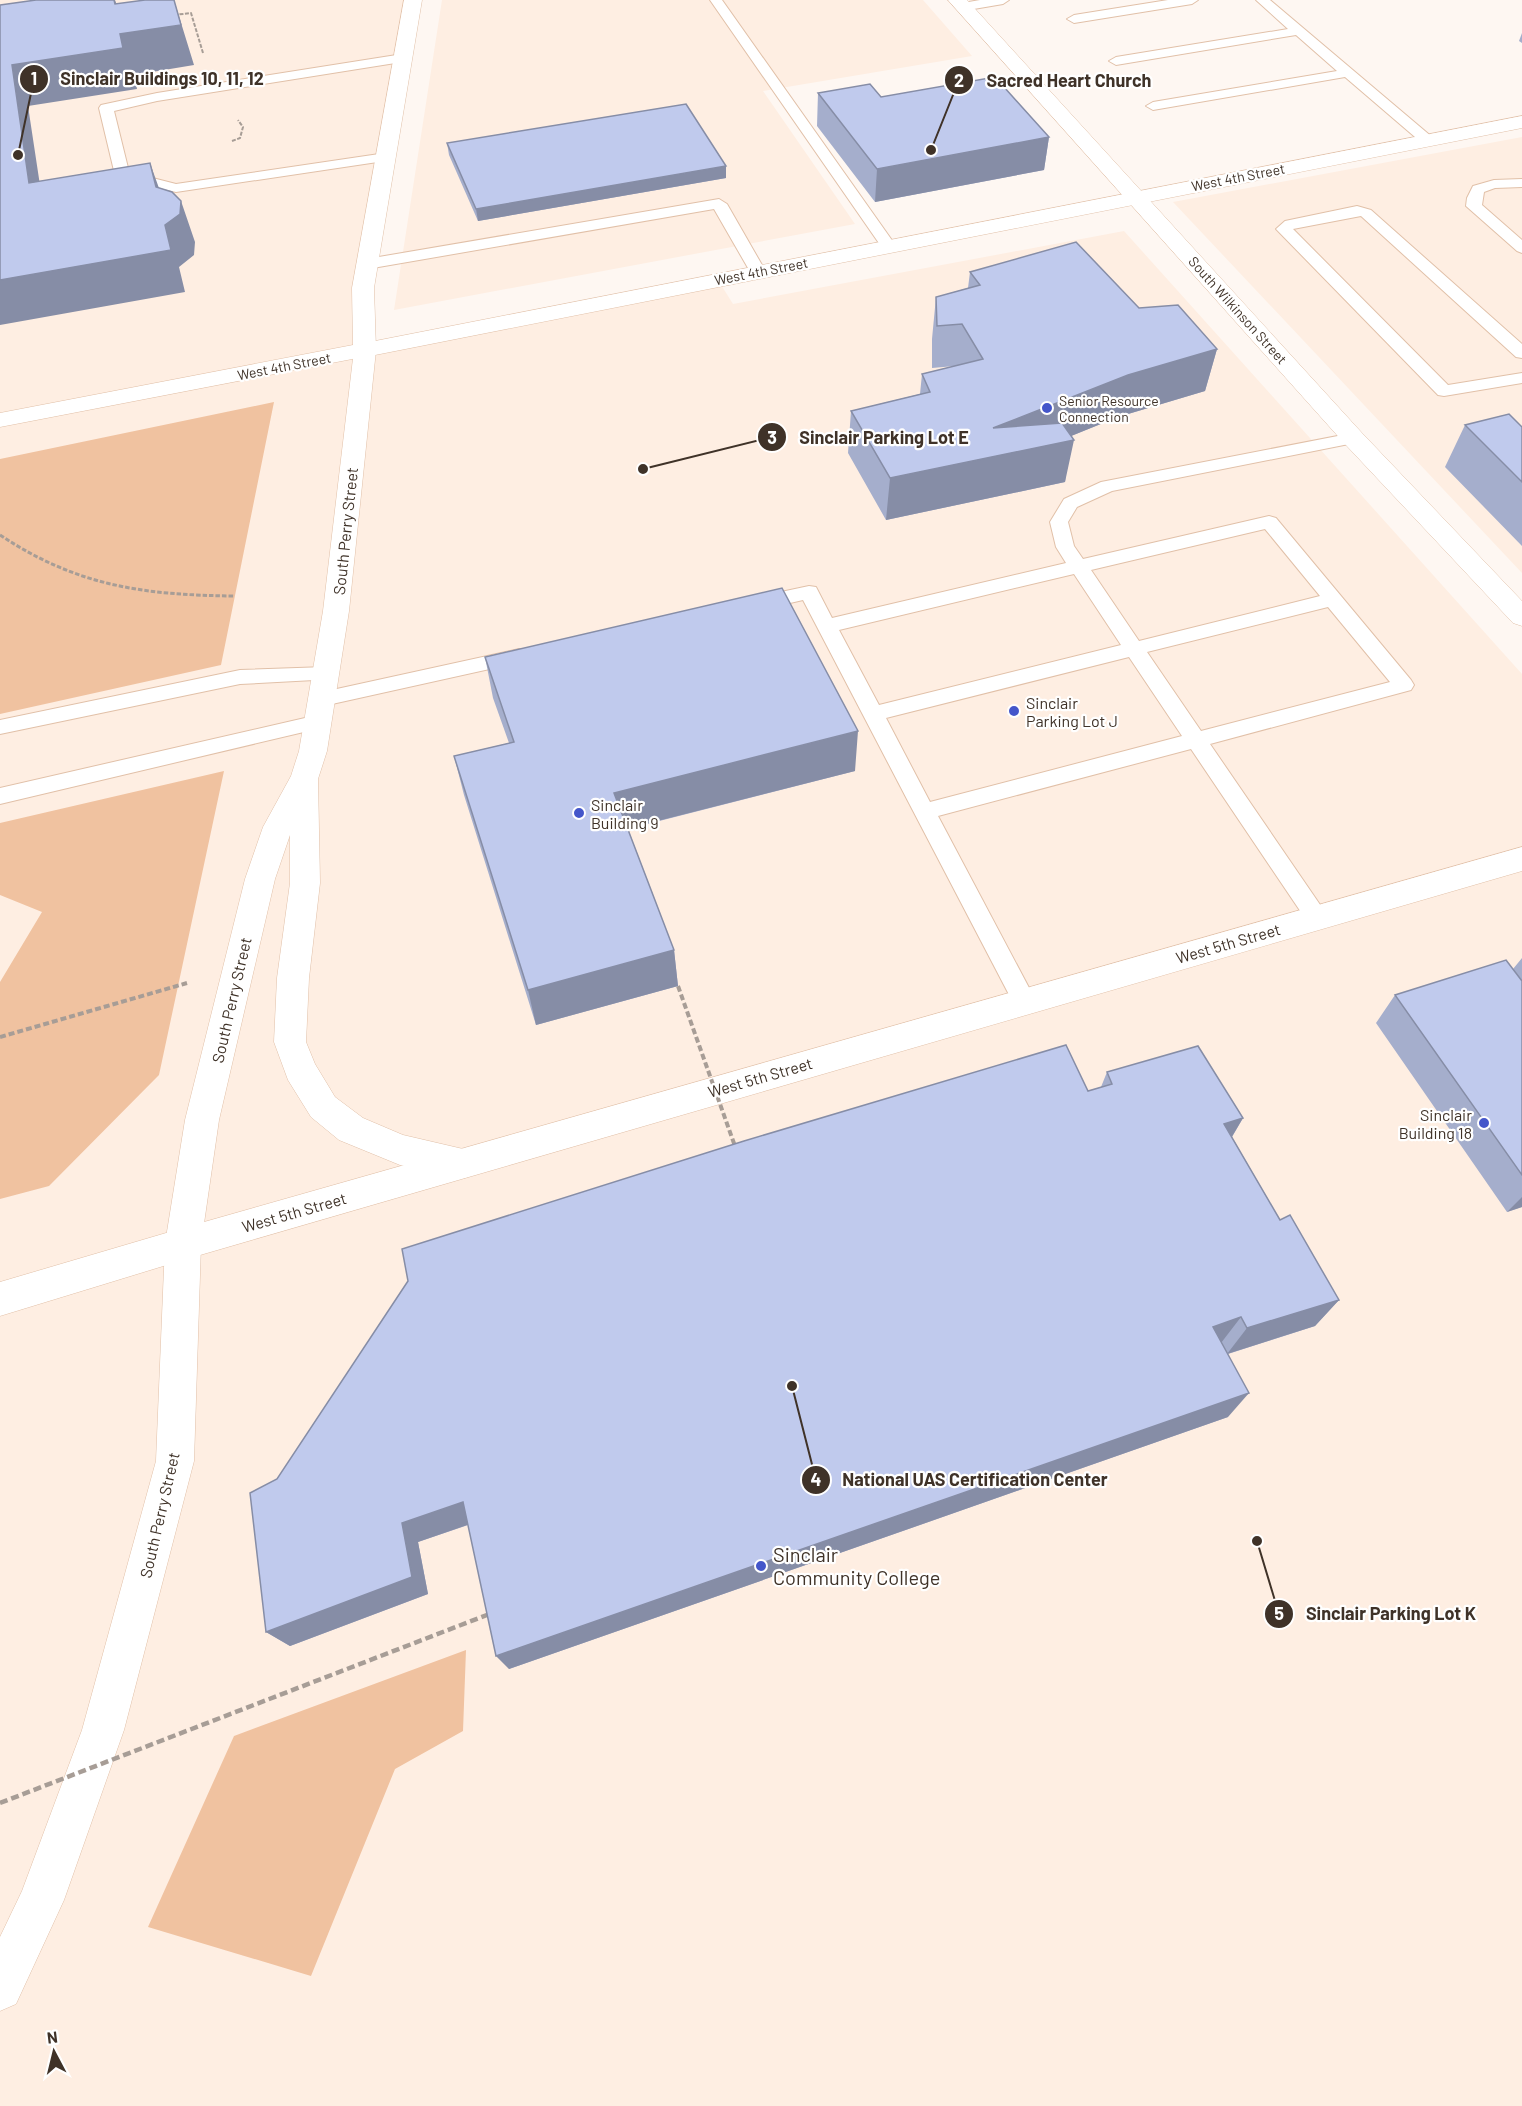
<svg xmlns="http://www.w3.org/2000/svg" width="1522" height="2106" font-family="Barlow,sans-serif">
<rect width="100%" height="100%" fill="#fef7f2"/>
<path fill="#feeee2" d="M0,0h413l-48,349 353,-69 15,24 391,-73 398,443v1432h-1522z
M442,0h481l49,56 -209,35 92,133 -461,86z
M1522,137v436l-349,-371z"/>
<path fill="#f0c2a0" d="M274,402l-53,263 -221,49v-255z
M224,771l-65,304 -110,111 -49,13v-217l42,-70 -42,-17v-72z
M466,1650l-3,81 -68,38 -84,207 -163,-49 86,-191z"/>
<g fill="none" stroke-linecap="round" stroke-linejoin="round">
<defs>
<path id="service" d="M710,0h12l174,246 -3,3h-10z
M980,0h29l-6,4 -41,7 -6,-4 1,-3z
M1168,0h30l-6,4 -118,19 -7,-4 7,-4z
M1256,0h14l162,137 2,3 -2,3h-10l-77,-66 -192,33 -7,-4 7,-4 184,-31 -41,-36 -180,30 -7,-4 7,-4 172,-28z
M403,54l7,4 -2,3 -251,40 -43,10 15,61 47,12 210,-31 7,4 -2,3 -215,32 -59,-14 -2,-3 -16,-67 2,-3 56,-12z
M1522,179v8l-27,1 -11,4 -2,13 40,35v13l-5,-2 -51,-45 1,-8 6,-12 21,-6z
M719,199l8,5 39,68 -2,3h-12l-38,-66 -347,60 -8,-5 8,-5z
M1357,206l14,4 151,134v14l-6,-1 -155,-141 -68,13 155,156 74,-12v10l-78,13 -6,-1 -162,-166 9,-8z
M1353,433l6,1 3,4 -3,4 -247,49 -35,16 -9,15 6,24 9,13 186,-43 7,2 135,162 3,5 -3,5 -201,54 115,168 3,6 -3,6 -8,3 -8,-3 -118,-175 -253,67 98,185 -4,7 -8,3 -8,-3 -213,-408 -48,11 -7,-2 -3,-5 3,-5 61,-13 7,1 16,31 234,-55 -10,-16 -6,-25 14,-23 37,-17zM1265,529l55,67 -181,45 -48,-71zM1074,574l47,71 -242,60 -40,-75zM1328,607l62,75 -189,49 -54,-79zM1129,657l53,79 -252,66 -44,-84z
M519,649l7,2 3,5 -3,5 -203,45 -7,-2 -3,-5 3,-5 7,-2z
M326,667l7,2 3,5 -3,5 -93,5 -240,50v-14l240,-50z
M318,715l7,2 3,5 -3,5 -325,77v-16z"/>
<path id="tertiary" d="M948,0h19l395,433 160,168v25l-9,-3 -169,-180z
M365,343l8,2 3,5 -27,261 -22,140 -9,28 2,104 -11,95 -3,64 9,22 20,33 28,21 40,17 73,17 5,11 -5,11 -12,4 -64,-13 -61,-25 -28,-23 -23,-37 -14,-38 3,-64 13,-95v-48l-15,44 -56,241 -18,124 -7,217 -70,269 -60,170 -48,104 -16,7v-74l22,-46 60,-161 74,-269 9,-217 20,-124 60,-241 18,-52 28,-51 8,-25 24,-140 31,-261 3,-5z"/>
<path id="secondary" d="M1522,116v12l-1157,229 -8,-2 -3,-5 3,-5 8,-2z"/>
<path id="primary" d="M404,0h18l-48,288 2,62 -3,5 -373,72v-14l353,-68 -1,-57z
M1522,847v24l-1339,389 -183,56v-34l183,-54z"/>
</defs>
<use href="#service" stroke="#e1c0a8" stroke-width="2"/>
<use href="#tertiary" stroke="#e1c0a8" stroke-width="1"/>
<use href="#secondary" stroke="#e1c0a8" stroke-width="1"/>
<use href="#primary" stroke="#e1c0a8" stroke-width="1"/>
<path stroke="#a79d96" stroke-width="2" stroke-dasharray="4 1.5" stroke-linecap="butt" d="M174,15l17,-2 12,40
M232,141l8,-3 3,-11 -5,-7"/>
<path stroke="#a79d96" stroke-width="3" stroke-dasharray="4.5 2" stroke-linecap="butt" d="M0,535c77,51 143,60 234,61"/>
<path stroke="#a79d96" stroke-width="4" stroke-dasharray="6 3" stroke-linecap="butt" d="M0,1037l187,-54"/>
<use href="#service" fill="#fff" fill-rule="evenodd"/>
<use href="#tertiary" fill="#fff" fill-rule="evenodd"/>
<use href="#secondary" fill="#fff" fill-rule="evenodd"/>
<use href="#primary" fill="#fff" fill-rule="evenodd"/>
<path stroke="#a79d96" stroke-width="4" stroke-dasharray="6 3" stroke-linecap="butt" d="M678,986l58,163"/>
<path stroke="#a79d96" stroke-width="4.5" stroke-dasharray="8 4" stroke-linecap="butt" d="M0,1803l492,-190"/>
</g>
<path fill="#a5aecc" d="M1522,33v10l-3,-2z
M818,93l63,4 168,40 -5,33 -169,32 -58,-76z
M447,143l279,23v12l-248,43 -29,-66z
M970,272l169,36 78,41 -12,42 -87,26 -47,19 -6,46 -179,38 -38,-67 3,-42 69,-17 2,-20 33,-8 -23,2v-29l4,-42 32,-9z
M1465,425l57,2v119l-77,-79z
M485,657l370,114 -227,58 46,121 4,36 -142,39 -72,-230 -10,-39 55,-13 -16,-45z
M1522,958v249l-15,5 -131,-189 19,-28 118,-26z
M1107,1072l136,46 -11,19 48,83 59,80 -24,26 -87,28v63l-719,252 -41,-144 -50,17 10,52 -138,52 -24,-14 822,-541 13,-4z"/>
<path fill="#868da6" d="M114,0h1l10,29 49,-29 20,65 -60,10 3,14 -109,17 18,119 -17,-42 -17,-118 108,-31z
M1049,137l-5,33 -169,32 2,-33z
M150,163l15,42 16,-4 14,41 -1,13 -15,12 6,25 -185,33v-45l156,-93z
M726,166v12l-248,43 -2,-12z
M1217,349l-12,42 -87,26 -69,28 25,-5 -9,42 -179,38 4,-42 103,-50 135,-53z
M858,731l-3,40 -237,60 -4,-38z
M674,950l4,36 -142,39 -8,-35z
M1243,1118l-19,32v-26z
M1522,1197v10l-15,5z
M1339,1300l-24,26 -88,28 20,-26z
M1241,1317l-20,26 -8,-16z
M1249,1393l-21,24 -719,252 -13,-13z
M463,1502l13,20 -58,20 10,52 -138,52 -24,-14 136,-109z"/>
<path fill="#c0caed" stroke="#868da6" stroke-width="1.5" d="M36,0h78l1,4 30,-4h29l7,25 -61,9 3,14 -111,17 17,118 121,-20 6,24 16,5 9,9 -1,13 -15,11 6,25 -171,30v-275z
M995,77l54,60 -172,32 -59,-76 52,-9 11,13z
M686,104l40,62 -250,43 -29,-66z
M1076,242l63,66 39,-3 39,44 -89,26 -135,53 69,-5 12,17 -184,38 -39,-67 79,-19 -8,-18 61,-15 -21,-35 -25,2 -1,-29 44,-12 -10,-13z
M1509,414l13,13v55l-57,-57z
M782,588l76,143 -244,62 60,157 -146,40 -74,-234 60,-14 -29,-85z
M1506,960l16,21v194l-127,-180z
M1066,1045l22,46 24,-7 -5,-12 91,-26 45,72 -19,6 56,96 10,-5 49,85 -92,28 -6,-11 -28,10 36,66 -753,263 -33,-154 -61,21 10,54 -146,55 -16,-139 27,-14 131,-198 -6,-32 342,-108z"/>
<g fill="#4456ca" stroke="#fff" stroke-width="2">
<circle cx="1047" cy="408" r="6"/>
<circle cx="1014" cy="711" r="6"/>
<circle cx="579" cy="813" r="6"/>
<circle cx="1484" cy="1123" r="6"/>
<circle cx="761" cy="1566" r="6"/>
</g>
<g text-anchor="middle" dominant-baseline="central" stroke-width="4.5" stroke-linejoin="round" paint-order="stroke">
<g font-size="14" fill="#3f3228" stroke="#fff">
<text transform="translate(1238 177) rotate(-11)">West 4th Street</text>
<text transform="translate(761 271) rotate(-11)">West 4th Street</text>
<text transform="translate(1238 310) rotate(48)">South Wilkinson Street</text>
<text transform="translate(284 366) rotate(-11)">West 4th Street</text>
</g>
<g font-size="14" fill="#3f3228" stroke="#fff" text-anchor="start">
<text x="1059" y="400">Senior Resource<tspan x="1059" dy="16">Connection</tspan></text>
</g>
<g font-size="16" fill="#3f3228" stroke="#fff">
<text transform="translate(345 531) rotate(-84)">South Perry Street</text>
<text transform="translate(1228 943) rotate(-16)">West 5th Street</text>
<text transform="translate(231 1000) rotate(-77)">South Perry Street</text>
<text transform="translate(760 1077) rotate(-16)">West 5th Street</text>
<text transform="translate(294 1212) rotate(-16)">West 5th Street</text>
<text transform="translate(159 1515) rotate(-77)">South Perry Street</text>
</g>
<g font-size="16" fill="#3f3228" stroke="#fff" text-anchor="start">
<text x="1026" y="702">Sinclair<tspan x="1026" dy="18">Parking Lot J</tspan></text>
<text x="591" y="804">Sinclair<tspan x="591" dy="18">Building 9</tspan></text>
<text x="1472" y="1114" text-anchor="end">Sinclair<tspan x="1472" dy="18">Building 18</tspan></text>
</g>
<g font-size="20" fill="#3f3228" stroke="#fff" text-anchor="start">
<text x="773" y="1554">Sinclair<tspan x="773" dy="23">Community College</tspan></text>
</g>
</g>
<path fill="none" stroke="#3f3228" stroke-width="2" d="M18 155L34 79M931 150L959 80M643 469L772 437M792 1386L816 1480M1257 1541L1279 1614"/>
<g fill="#3f3228" stroke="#fff" stroke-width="2">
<circle cx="18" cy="155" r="6"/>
<circle cx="931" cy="150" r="6"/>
<circle cx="643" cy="469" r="6"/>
<circle cx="792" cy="1386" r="6"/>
<circle cx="1257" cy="1541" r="6"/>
<circle cx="34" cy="79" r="15"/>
<circle cx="959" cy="80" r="15"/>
<circle cx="772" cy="437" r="15"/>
<circle cx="816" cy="1480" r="15"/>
<circle cx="1279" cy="1614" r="15"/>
</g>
<g font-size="18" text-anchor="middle" font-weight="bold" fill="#fff">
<text x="34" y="85">1</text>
<text x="959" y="87">2</text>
<text x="772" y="444">3</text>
<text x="816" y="1486">4</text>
<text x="1279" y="1620">5</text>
</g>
<g font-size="18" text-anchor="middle" font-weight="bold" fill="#3f3228" stroke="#fff" stroke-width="4.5" stroke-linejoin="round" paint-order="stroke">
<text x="162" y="85">Sinclair Buildings 10, 11, 12</text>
<text x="1069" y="87">Sacred Heart Church</text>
<text x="884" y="444">Sinclair Parking Lot E</text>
<text x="975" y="1486">National UAS Certification Center</text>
<text x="1391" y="1620">Sinclair Parking Lot K</text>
</g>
<g transform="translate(54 2052) rotate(353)" stroke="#ffffff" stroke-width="4.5" paint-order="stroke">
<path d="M0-4.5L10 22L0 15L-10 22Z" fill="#3f3228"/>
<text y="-9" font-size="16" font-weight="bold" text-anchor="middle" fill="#3f3228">N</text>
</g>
</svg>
